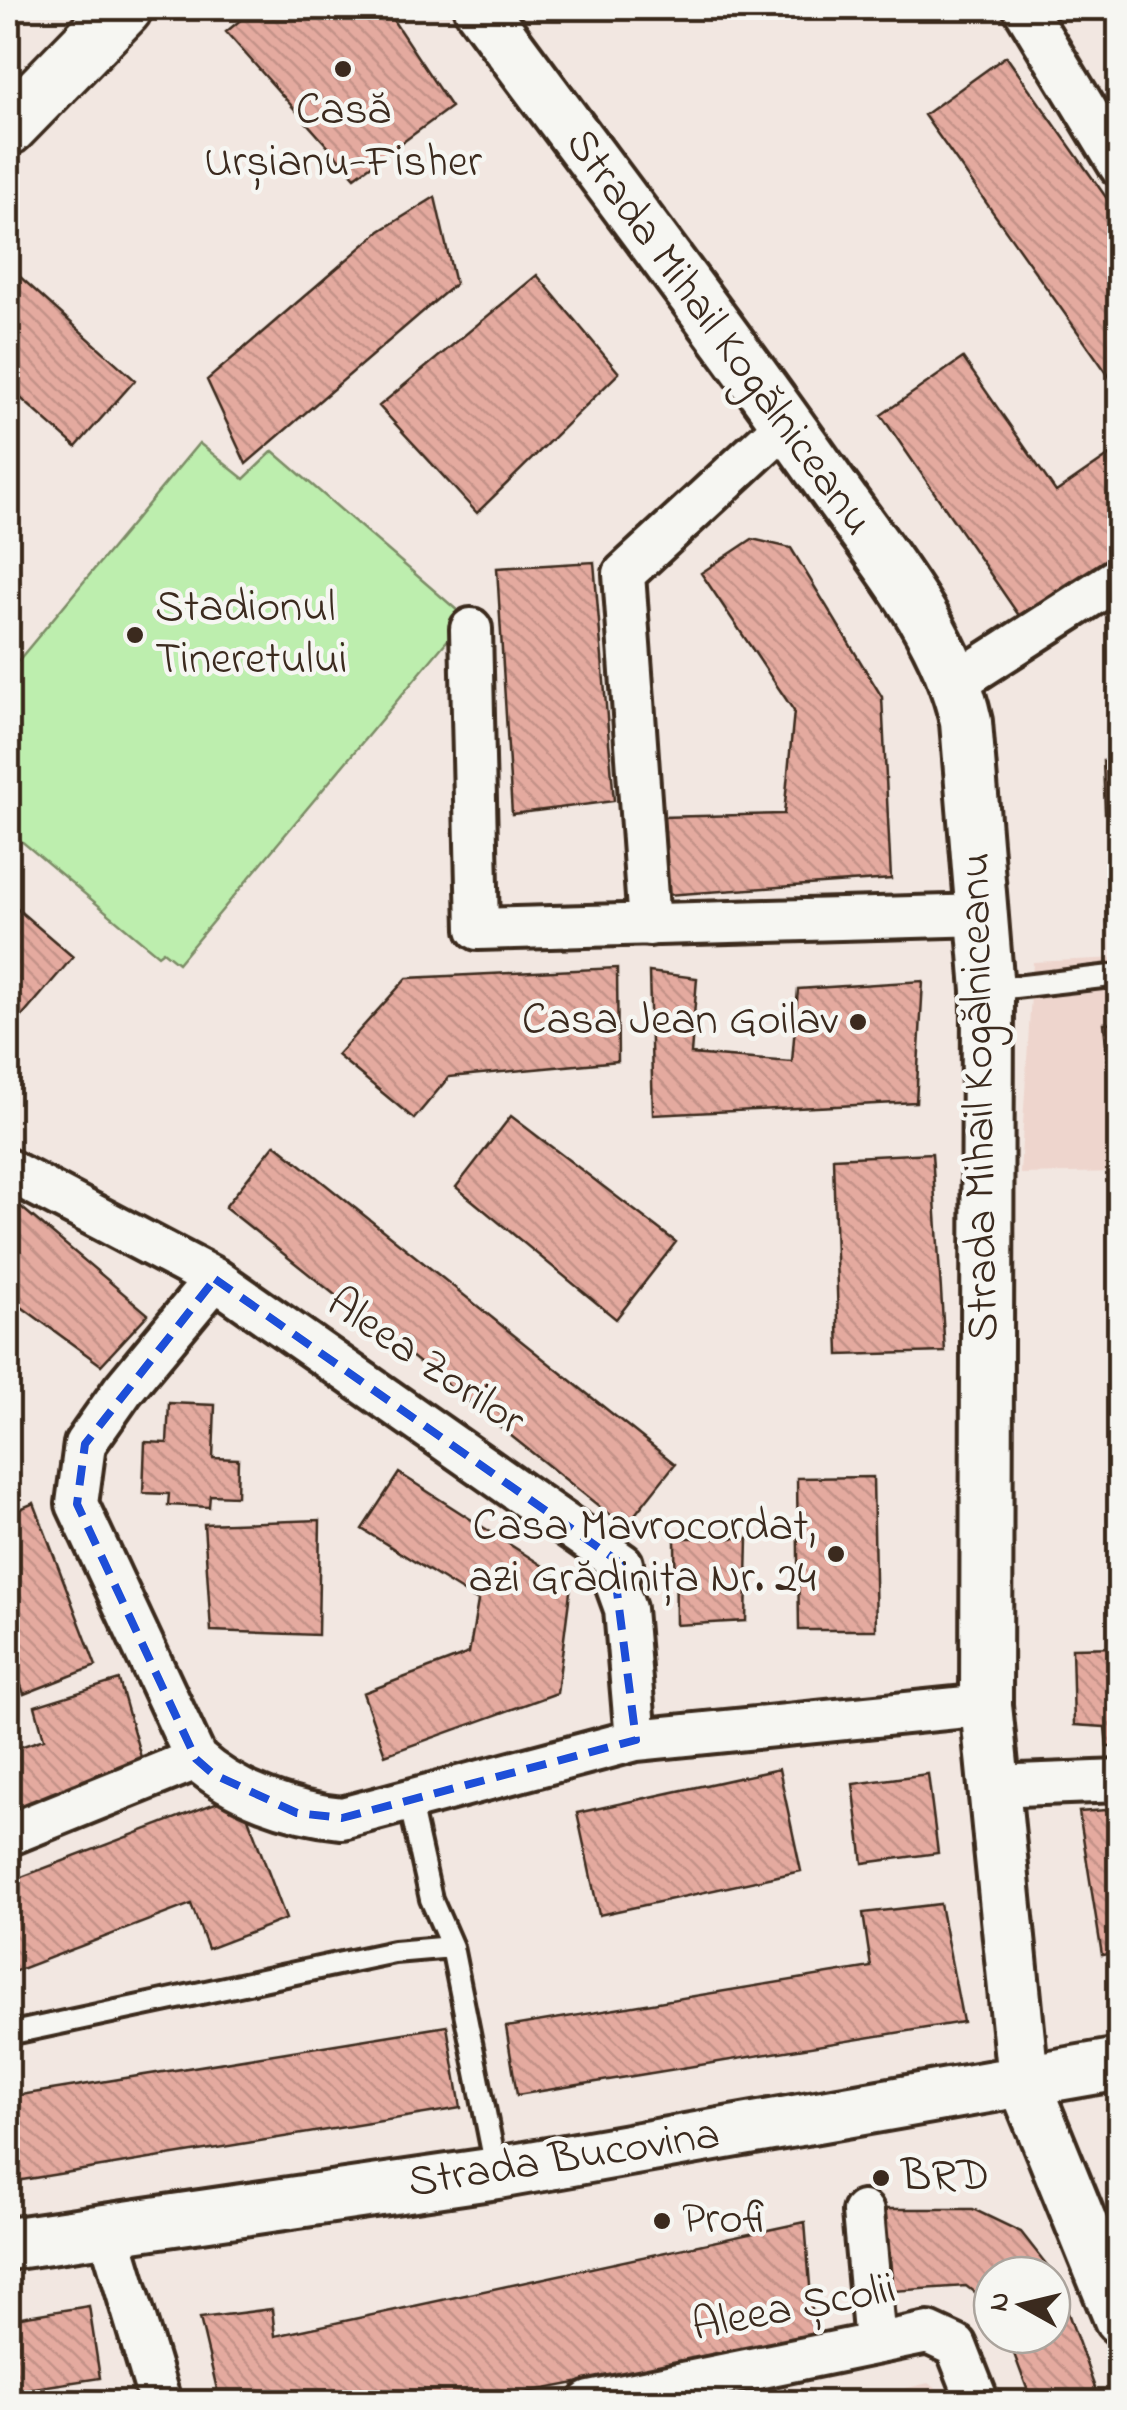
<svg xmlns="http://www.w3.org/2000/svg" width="1127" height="2410" font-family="'Indie Flower',sans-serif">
<defs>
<pattern id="building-back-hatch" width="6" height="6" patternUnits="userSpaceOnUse" patternTransform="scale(2.5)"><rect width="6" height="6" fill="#e4aa9f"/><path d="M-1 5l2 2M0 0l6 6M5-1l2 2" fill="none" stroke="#c49288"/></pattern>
</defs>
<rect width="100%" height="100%" fill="#f2e7e1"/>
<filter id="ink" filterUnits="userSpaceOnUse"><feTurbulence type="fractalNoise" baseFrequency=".01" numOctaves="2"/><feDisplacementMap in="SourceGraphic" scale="20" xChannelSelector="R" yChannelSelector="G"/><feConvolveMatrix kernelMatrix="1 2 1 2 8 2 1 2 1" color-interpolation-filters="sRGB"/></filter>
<g filter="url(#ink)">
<path fill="#eed5cd" d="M1119,958v214l-99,2 13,-212z
M928,2383l30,19h-107z"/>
<path fill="#bdeeae" stroke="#7c8c66" stroke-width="2.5" d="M199,443l45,36 29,-28 193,167 -288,345 -15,-12 -5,4 -150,-125v-157z"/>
<path fill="url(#building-back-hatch)" stroke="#3b2a1e" stroke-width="2.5" d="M255,8h79l7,7 8,-7h36l66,99 -96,70 -129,-145z
M1108,8h12v16z
M1006,56l114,161v166l-4,3 -192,-271z
M435,197l20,87 -209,180 -39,-84 173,-149z
M8,266l127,114 -59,67 -68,-60z
M537,275l82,98 -142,140 -98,-107z
M963,358l93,134 64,-44v105l-98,67 -141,-205z
M752,539l39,9 91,149 9,182 -224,16 -8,-78 125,-3 10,-103 -93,-138z
M594,562l20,239 -102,13 -15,-246z
M1103,761h17v51l-15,1z
M8,901l65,56 -65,76z
M617,968l1,93 -169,16 -35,42 -77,-64 70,-77z
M649,972l48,6 -6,76 101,8 6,-73 125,-8 -7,121 -263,13z
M1120,1022v186l-16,-185z
M511,1116l165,126 -60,77 -160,-132z
M275,1144l400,320 -50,63 -400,-320z
M932,1153l13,199 -106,3 -6,-197z
M8,1196l140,118 -47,51 -93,-68z
M169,1403l46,2 -2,53 25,1 -1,37 -27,-1 -1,12 -41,-2 1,-11 -26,-1 2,-51 22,1z
M399,1473l172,111 -14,109 -172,62 -22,-62 106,-40 9,-52 -116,-72z
M873,1477l3,153h-77l-2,-152z
M34,1503l62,163 -72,28 -16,-44v-136z
M320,1520l-2,115 -107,-4 -7,-107z
M675,1538h73l-2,83 -70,4z
M1120,1647v99h-13l-2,-19 -31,-2 -2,-77z
M119,1680l27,95 -138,46v-70l36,-12 -9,-33z
M779,1769l22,102 -202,44 -22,-102z
M928,1774l10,79 -75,10 -10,-79z
M239,1794l47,125 -78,30 -17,-45 -183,70v-92z
M1120,1809v143l-18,3 -23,-143z
M940,1904l23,118 -446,73 -11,-68 365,-60 -8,-54z
M447,2026l14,82 -445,73 -8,-84z
M878,2209h95l48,23 33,42 46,128h-68l-25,-67h45v-60h-60v31l-26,-20 -88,6z
M805,2222l9,115 -336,65h-258l-20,-84 72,-9 3,27z
M89,2306l11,72 -92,14v-73z"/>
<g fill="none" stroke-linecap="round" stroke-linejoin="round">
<defs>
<path id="service" d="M988,990l132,-15
M452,1947l45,226
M8,2034l386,-82 58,-5 -21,-48 -21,-95"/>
<path id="minor" d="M1024,8l96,158
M471,629l7,300 507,-14
M957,682l163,-105
M649,925l-25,-351 163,-151
M8,1170l207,109 407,285 -6,20 9,25 11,131
M196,1759l-119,-255 8,-60 38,-54 92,-111
M991,1786l129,-5
M8,1835l188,-76c39,35 95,54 146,59l294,-78 350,-35
M863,2212l12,131
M108,2229l52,173
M590,2402l338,-69 28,13 22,56"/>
<path id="tertiary" d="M480,8c114,155 232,308 343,466 53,76 123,155 143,248l22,268 -2,715 37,375 97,239
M8,2244l489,-71 623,-109"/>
<path id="secondary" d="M8,127l116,-119"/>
</defs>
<use href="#service" stroke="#3b2a1e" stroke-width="28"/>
<use href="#minor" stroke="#3b2a1e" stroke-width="48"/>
<use href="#tertiary" stroke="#3b2a1e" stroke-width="58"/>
<use href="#secondary" stroke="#3b2a1e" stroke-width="62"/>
<use href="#service" stroke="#f6f6f2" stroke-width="20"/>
<use href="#minor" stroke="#f6f6f2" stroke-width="40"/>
<use href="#tertiary" stroke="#f6f6f2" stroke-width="50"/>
<use href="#secondary" stroke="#f6f6f2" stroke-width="55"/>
</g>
</g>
<path fill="none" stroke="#1d4ed8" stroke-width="8" stroke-dasharray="20 12" stroke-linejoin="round" d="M215,1279l407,285 -6,20 20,156 -294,78 -45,-5 -84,-39 -17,-15 -119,-255 8,-60z"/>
<g fill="#3b2a1e" stroke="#f6f6f2" stroke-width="4">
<circle cx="343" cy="69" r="10"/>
<circle cx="135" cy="635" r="10"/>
<circle cx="858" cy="1022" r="10"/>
<circle cx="836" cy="1554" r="10"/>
<circle cx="881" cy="2178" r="10"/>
<circle cx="662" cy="2221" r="10"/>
</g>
<g text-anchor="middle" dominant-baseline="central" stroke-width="9" stroke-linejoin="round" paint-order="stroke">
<g font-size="45" fill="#3b2a1e" stroke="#f6f6f2" text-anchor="start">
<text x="343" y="112" text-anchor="middle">Casă<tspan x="343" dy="52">Urșianu-Fisher</tspan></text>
<text x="155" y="609">Stadionul<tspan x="155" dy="52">Tineretului</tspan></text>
<text x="838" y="1022" text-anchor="end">Casa Jean Goilav</text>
<text x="816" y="1528" text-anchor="end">Casa Mavrocordat,<tspan x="816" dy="52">azi Grădinița Nr. 24</tspan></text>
<text x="901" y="2178">BRD</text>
<text x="682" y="2221">Profi</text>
</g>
<g font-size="45" fill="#3b2a1e" stroke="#f6f6f2">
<text transform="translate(718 333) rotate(54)">Strada Mihail Kogălniceanu</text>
<text transform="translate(981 1097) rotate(-91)">Strada Mihail Kogălniceanu</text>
<text transform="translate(425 1363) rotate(34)">Aleea Zorilor</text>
<text transform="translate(564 2160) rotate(-9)">Strada Bucovina</text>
<text transform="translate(794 2309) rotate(-11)">Aleea Școlii</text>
</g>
</g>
<rect width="1127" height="2410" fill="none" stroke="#f6f6f2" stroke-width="40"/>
<rect x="20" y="20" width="1087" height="2370" fill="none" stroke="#3b2a1e" stroke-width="4" filter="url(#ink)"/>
<g transform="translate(1022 2305) rotate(278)"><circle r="48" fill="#f6f6f2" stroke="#aba49d" stroke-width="2.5"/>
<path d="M0-8L18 38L0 25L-18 38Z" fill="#3b2a1e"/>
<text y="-15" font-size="28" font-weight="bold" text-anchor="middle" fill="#3b2a1e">N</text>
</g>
</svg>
